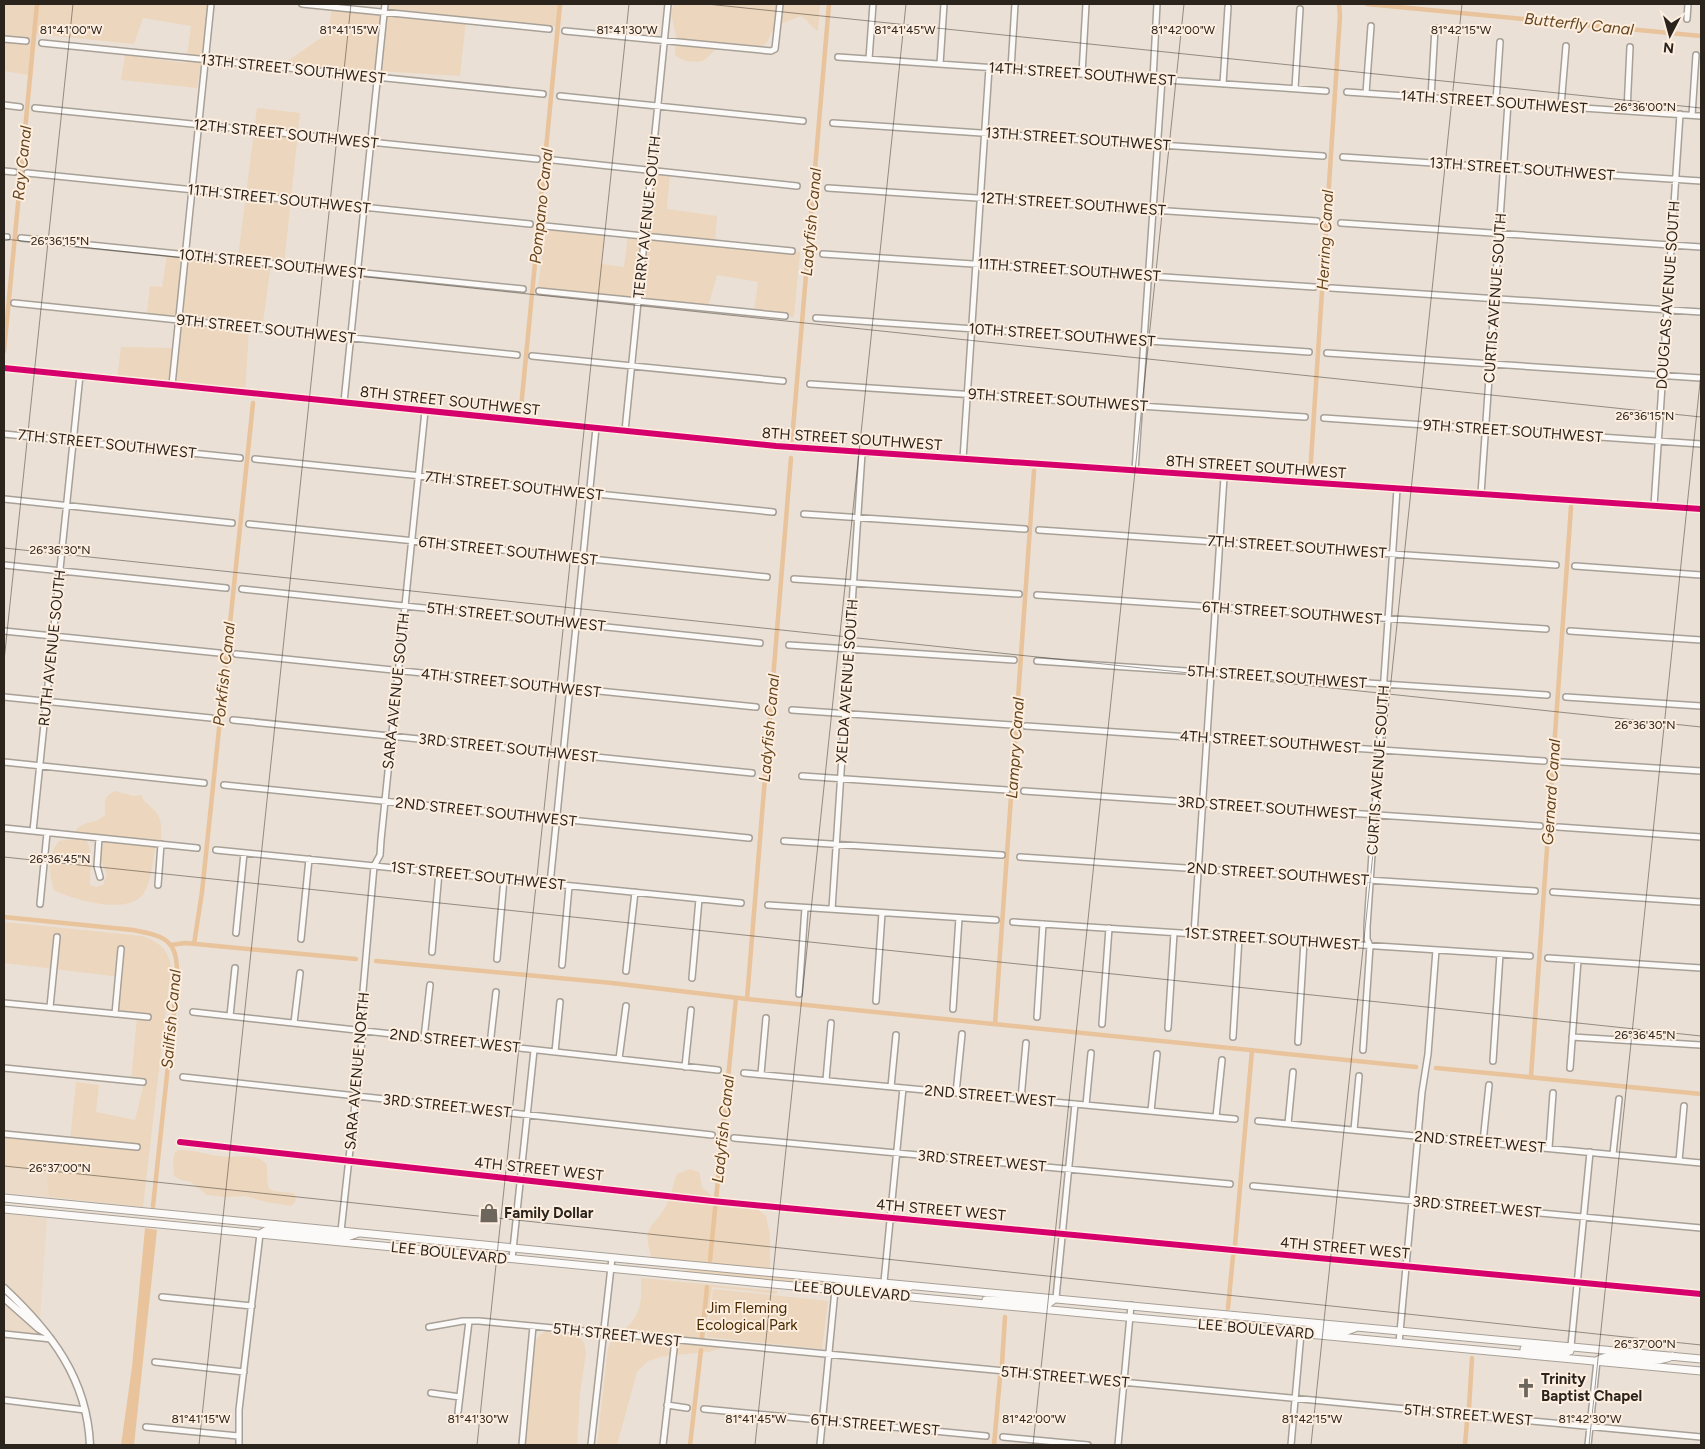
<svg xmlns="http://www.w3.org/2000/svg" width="1705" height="1449" font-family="Figtree,sans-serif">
<rect width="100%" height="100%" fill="#eae0d5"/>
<path fill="#ebdac7" d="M4,1167l42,4 3,26 -45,-4z
M4,1214l43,4 -7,102 -9,-11 -27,-25z
M4,1302l41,34 1,1 -42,-5z"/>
<path fill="#ecd6bd" d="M4,4h207l-14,84 -76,-8 4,-25 61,8 5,-37 -48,-8 -9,26 -99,-10 -7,41 -24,-4z
M382,4h180l-2,23 -94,-7 -6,56 -178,-11 46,-32 4,-25 49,5z
M674,4h146l-2,27c-8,-4 -10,-12 -18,-15 -7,4 -19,6 -25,12 -6,5 -5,15 -13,18 -12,6 -27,-2 -39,0 -10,2 -12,10 -19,14 -9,4 -22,1 -29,-5l1,-20 -5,-21z
M257,108l43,5 -16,152 -13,-1 -9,65 -13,-1 -4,65 -128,-15 4,-31 54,1 3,-29 -31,-6 3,-27 12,1 5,-31 70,9z
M651,169l19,4 -3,36 50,7 -2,26 85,10 -6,65 -40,-5 4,-30 -41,-7 -10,35 -169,-23 9,-63 58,7 -4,33 23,3 4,-32 16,2z
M115,791l18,5 8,-1c4,9 10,11 16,18 5,8 5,19 4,28h-4c-5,16 -4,37 -13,52 -15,23 -70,7 -90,-3 -5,-17 -7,-35 5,-49l14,-2 13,1c9,14 3,30 4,45l6,2 7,-2 4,-10 -7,-17 3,-14 -3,-9 -23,-3 -1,-2c8,-10 21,-6 29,-15 1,-13 -4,-17 10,-24z
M4,922l138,14c16,5 26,13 29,30l-28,241 -94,-10 -3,-26 -42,-4v-33l66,6 6,-58 23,3 -3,27 39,8 9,-37 -13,-2 6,-64 -25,-6 9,-34 -117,-14z
M179,1150c14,0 26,4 39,6 15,3 38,-5 49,9 1,30 -2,25 27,28 3,6 2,9 -3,13l-25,-4 -20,-6 -20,1 -19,-2 -16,-13 -10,-2 -7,-4 -1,-15 2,-9z
M690,1169l9,3 3,15 15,14 12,6 28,2 9,7 4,19v34l-118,-11c-10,-30 -2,-28 13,-50 6,-10 8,-24 12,-34z
M693,1269l146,14v1l-4,2 -150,-14 -1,-1z
M641,1278l136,13v3l-65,-7 -7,51 2,2 24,2 -12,7 -10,3 -45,4 -16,5 -11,11 -20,73h-20l11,-97c8,-19 12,-13 23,-25 11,-12 11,-31 10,-45z
M713,1289l115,12 -6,48 -115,-12z
M550,1330l15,1 11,4 8,7 2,11 -6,41 -3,51h-53l9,-98c4,-10 6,-14 17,-17z"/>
<path fill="#e8c39b" d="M145,1228l12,2 -23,215h-13l11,-78z"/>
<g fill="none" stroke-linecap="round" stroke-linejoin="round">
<path stroke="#e8c39b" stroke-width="4.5" d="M1367,4l334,32
M4,351l33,-347
M521,408l39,-404
M792,440l37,-436
M1310,475l30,-459 -1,-12
M4,917l129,13c37,7 45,12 44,51l-24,225
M194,944l8,-52 51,-489
M171,945l14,-2 171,16
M376,961l236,22 135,16 669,68
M747,999l44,-541
M995,1024l39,-553
M1436,1068l265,26
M1531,1076l40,-569
M1235,1245l17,-195
M710,1260l26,-262
M1228,1308l5,-52
M702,1337l5,-50
M1002,1364l3,-47
M1469,1408l3,-50
M690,1445l11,-95
M994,1445l6,-68
M1465,1445l2,-24"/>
<defs>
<path id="minor" d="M302,4l247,25
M1687,19l1,-15
M565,31l206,20 4,-2 5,-45
M4,39l22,2
M42,43l501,51
M838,57l488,34
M869,59l4,-55
M940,64l4,-60
M1011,69l4,-65
M1082,74l4,-70
M1153,79l4,-75
M1223,84l5,-77
M1295,88l5,-79
M1347,92l354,24
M1366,93l5,-67
M560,96l243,25
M1431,98l4,-70
M1496,102l4,-60
M4,105l16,2
M1561,106l5,-60
M35,108l502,51
M1627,111l3,-64
M1692,115l4,-60
M833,123l490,33
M1343,157l358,24
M553,160l244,26
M4,171l10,1
M27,173l503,51
M828,188l489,33
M1341,223l360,24
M545,226l247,25
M4,237h3
M21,238l502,51
M823,254l491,33
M1331,288l370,24
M539,291l246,25
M14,303l503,52
M816,318l493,34
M1327,353l374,25
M532,356l251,25
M4,368l772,78 925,63
M810,384l495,33
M172,385l39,-381
M344,402l41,-398
M1324,418l377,26
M625,431l43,-427
M4,434l236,24
M255,459l518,53
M963,459l26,-391
M1135,471l27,-392
M1481,494l27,-391
M4,499l228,24
M1654,506l26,-392
M804,514l221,15
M249,524l518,53
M1039,530l517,35
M4,565l222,23
M1575,566l126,9
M794,579l225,15
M242,589l518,54
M1037,595l509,34
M4,631l215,22
M1570,631l131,9
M789,645l225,15
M236,654l520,53
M1037,661l510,34
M4,697l207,21
M1566,697l135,9
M792,710l220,15
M233,720l519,53
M1026,726l518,35
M4,762l200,21
M1562,762l139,9
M802,776l205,14
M224,785l525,53
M1024,791l516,35
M1558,827l143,10
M4,828l193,20
M33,831l47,-456
M99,838l-2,28 3,11
M784,841l218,14
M216,850l525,53
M1020,857l515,34
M550,884l46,-456
M158,885l3,-41
M1553,892l148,10
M40,904l7,-71
M768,905l228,15
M832,909l30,-456
M1013,922l517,34
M236,933l8,-80
M1194,934l30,-457
M301,939l8,-80
M432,952l7,-80
M1548,958l153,10
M497,959l7,-80
M562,965l7,-79
M626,971l9,-79
M692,978l7,-79
M799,994l6,-86
M876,1001l6,-88
M4,1003l144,14
M50,1007l7,-70
M953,1009l6,-91
M193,1012l525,58
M115,1014l6,-65
M230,1016l5,-48
M1037,1017l6,-93
M294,1023l6,-50
M1102,1024l7,-96
M1168,1028l6,-95
M1233,1037l6,-100
M1572,1037l129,8
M424,1038l6,-53
M1298,1042l6,-101
M490,1045l6,-53
M1363,1050l7,-104 -3,-7v-12l30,-438
M555,1052l5,-50
M619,1059l7,-53
M1493,1061l7,-107
M685,1067l6,-57
M4,1068l139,14
M1570,1068l8,-108
M744,1073l491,46
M761,1074l5,-56
M183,1077l529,58
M826,1080l5,-57
M891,1087l5,-52
M956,1093l6,-59
M1021,1099l5,-56
M1086,1105l5,-52
M1151,1111l6,-57
M1216,1117l6,-57
M1258,1121l443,42
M1288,1124l5,-52
M1354,1130l5,-54
M4,1134l133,13
M734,1138l496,46
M180,1142l532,59 989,93
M1483,1142l6,-57
M1549,1148l4,-55
M1613,1154l6,-55
M1679,1161l5,-55
M1253,1186l448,42
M341,1231l22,-200 -3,-6 14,-159 6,-11 1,-15 44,-429
M512,1259l22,-209
M884,1282l19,-194
M162,1297l90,9
M1056,1298l19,-194
M429,1327l34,-6h16l1222,116
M4,1334l47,5
M1399,1343l23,-251 6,-38 8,-104
M1571,1346l19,-194
M155,1362l89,10
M431,1393l29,4
M4,1400l81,10
M667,1405l20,3
M704,1409l282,27
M458,1412l11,-91
M146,1427l92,9
M1003,1437l85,8
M239,1445v-35l21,-176
M522,1445l11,-119
M591,1445l21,-187
M663,1445l12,-105
M820,1445l15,-155
M1118,1445l13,-140
M1291,1445l10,-112
M1588,1445l9,-84"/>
<path id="tertiary" d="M4,1288c47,44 83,90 86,157
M4,1298l35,31 7,4"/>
<path id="secondary" d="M4,1198l632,62 1065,99
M4,1209l748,73 949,89
M260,1234l7,-4 80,7 9,-3
M835,1290l8,-5 57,6 11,-5
M986,1300l62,4 8,-6
M1302,1333l9,-4 33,3 11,-4
M1524,1349l40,4 6,-2 1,-5
M1598,1360c20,-11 50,8 74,-4"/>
</defs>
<use href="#minor" stroke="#a7a097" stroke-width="8"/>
<use href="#tertiary" stroke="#a7a097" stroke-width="9"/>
<use href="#secondary" stroke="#a7a097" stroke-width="9"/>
<use href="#minor" stroke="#fcfaf9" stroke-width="5"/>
<use href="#tertiary" stroke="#fcfaf9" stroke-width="6"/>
<use href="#secondary" stroke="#fcfaf9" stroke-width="7"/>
<defs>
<path id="cycleway" d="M4,368l772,78 925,63
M180,1142l532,59 989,93"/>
</defs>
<use href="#cycleway" stroke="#fdeedf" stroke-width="9"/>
<use href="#cycleway" stroke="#d6006c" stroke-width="6"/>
</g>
<path fill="none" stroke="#2a241d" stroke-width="1" stroke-opacity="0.45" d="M707,4l994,104M4,239l1697,178M4,548l1697,179M4,661l69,-657M4,857l1697,179M4,1166l1697,179M199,1445l152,-1441M477,1445l152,-1441M755,1445l151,-1441M1033,1445l151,-1441M1311,1445l151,-1441M1589,1445l112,-1072"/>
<defs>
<symbol id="shop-bare" viewBox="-9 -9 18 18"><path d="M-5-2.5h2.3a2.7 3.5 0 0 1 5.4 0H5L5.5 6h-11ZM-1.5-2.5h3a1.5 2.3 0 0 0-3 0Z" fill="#6d665d" stroke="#fdeedf" stroke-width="2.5" paint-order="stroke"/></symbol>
<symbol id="church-bare" viewBox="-9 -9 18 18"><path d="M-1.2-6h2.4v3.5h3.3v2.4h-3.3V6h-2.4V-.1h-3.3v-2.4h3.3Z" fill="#6d665d" stroke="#fdeedf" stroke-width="2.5" paint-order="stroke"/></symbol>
</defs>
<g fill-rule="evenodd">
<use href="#shop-bare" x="475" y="1199" width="28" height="28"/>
<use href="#church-bare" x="1512" y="1374" width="28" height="28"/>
</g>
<g text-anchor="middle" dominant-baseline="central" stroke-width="4" stroke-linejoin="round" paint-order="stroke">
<g font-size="15" fill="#2a241d" stroke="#fdeedf">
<text transform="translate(293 69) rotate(6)">13TH STREET SOUTHWEST</text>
<text transform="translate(1082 74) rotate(4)">14TH STREET SOUTHWEST</text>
<text transform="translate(1494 102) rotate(4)">14TH STREET SOUTHWEST</text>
<text transform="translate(286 134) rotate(6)">12TH STREET SOUTHWEST</text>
<text transform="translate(1078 139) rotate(4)">13TH STREET SOUTHWEST</text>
<text transform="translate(1522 169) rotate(4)">13TH STREET SOUTHWEST</text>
<text transform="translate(279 199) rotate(6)">11TH STREET SOUTHWEST</text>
<text transform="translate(1073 204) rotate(4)">12TH STREET SOUTHWEST</text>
<text transform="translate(647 217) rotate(-84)">TERRY AVENUE SOUTH</text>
<text transform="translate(272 264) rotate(6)">10TH STREET SOUTHWEST</text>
<text transform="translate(1069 270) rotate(4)">11TH STREET SOUTHWEST</text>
<text transform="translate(1668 295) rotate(-86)">DOUGLAS AVENUE SOUTH</text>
<text transform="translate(1495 298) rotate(-86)">CURTIS AVENUE SOUTH</text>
<text transform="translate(266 329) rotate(6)">9TH STREET SOUTHWEST</text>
<text transform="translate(1062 335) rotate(4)">10TH STREET SOUTHWEST</text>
<text transform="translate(1058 400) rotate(4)">9TH STREET SOUTHWEST</text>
<text transform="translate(450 401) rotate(6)">8TH STREET SOUTHWEST</text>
<text transform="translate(1513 431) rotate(4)">9TH STREET SOUTHWEST</text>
<text transform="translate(852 439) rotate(4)">8TH STREET SOUTHWEST</text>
<text transform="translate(107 444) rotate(6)">7TH STREET SOUTHWEST</text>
<text transform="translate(1256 467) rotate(4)">8TH STREET SOUTHWEST</text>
<text transform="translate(514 486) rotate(6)">7TH STREET SOUTHWEST</text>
<text transform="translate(1297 547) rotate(4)">7TH STREET SOUTHWEST</text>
<text transform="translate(508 551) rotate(6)">6TH STREET SOUTHWEST</text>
<text transform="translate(1292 613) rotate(4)">6TH STREET SOUTHWEST</text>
<text transform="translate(516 617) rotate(6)">5TH STREET SOUTHWEST</text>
<text transform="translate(52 648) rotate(-84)">RUTH AVENUE SOUTH</text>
<text transform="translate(1277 677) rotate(4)">5TH STREET SOUTHWEST</text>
<text transform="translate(847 681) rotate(-86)">XELDA AVENUE SOUTH</text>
<text transform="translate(511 683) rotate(6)">4TH STREET SOUTHWEST</text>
<text transform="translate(396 691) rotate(-84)">SARA AVENUE SOUTH</text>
<text transform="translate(1270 742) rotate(4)">4TH STREET SOUTHWEST</text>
<text transform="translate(508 748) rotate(6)">3RD STREET SOUTHWEST</text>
<text transform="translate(1378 770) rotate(-86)">CURTIS AVENUE SOUTH</text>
<text transform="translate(1267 808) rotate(4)">3RD STREET SOUTHWEST</text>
<text transform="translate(486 812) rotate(6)">2ND STREET SOUTHWEST</text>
<text transform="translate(1278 874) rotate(4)">2ND STREET SOUTHWEST</text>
<text transform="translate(478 876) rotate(6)">1ST STREET SOUTHWEST</text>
<text transform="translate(1272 939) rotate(4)">1ST STREET SOUTHWEST</text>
<text transform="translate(455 1041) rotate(6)">2ND STREET WEST</text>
<text transform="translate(357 1071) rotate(-85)">SARA AVENUE NORTH</text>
<text transform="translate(990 1096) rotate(5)">2ND STREET WEST</text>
<text transform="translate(447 1106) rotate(6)">3RD STREET WEST</text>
<text transform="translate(1480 1142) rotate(5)">2ND STREET WEST</text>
<text transform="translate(982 1161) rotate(5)">3RD STREET WEST</text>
<text transform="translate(539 1169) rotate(6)">4TH STREET WEST</text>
<text transform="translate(1477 1207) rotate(5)">3RD STREET WEST</text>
<text transform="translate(941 1210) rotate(5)">4TH STREET WEST</text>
<text transform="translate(1345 1248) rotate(5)">4TH STREET WEST</text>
<text transform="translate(449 1253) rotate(6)">LEE BOULEVARD</text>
<text transform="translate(852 1291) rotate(5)">LEE BOULEVARD</text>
<text transform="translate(1256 1329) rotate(5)">LEE BOULEVARD</text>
<text transform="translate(617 1335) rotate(6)">5TH STREET WEST</text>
<text transform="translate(1065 1377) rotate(5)">5TH STREET WEST</text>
<text transform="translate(1468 1415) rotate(5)">5TH STREET WEST</text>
<text transform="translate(875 1425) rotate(5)">6TH STREET WEST</text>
</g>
<g font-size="15" font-weight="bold" fill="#2a241d" stroke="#fdeedf" text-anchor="start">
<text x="504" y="1213">Family Dollar</text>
<text x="1541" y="1379">Trinity<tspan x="1541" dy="17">Baptist Chapel</tspan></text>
</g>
<g font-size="15" fill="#492a00" stroke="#fdeedf">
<text x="747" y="1308">Jim Fleming<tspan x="747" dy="17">Ecological Park</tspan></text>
</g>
<g font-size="16" font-style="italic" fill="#65441c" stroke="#fdeedf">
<text transform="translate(1579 24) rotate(6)">Butterfly Canal</text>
<text transform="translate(22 163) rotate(-84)">Ray Canal</text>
<text transform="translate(541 206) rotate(-84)">Pompano Canal</text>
<text transform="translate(811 222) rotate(-85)">Ladyfish Canal</text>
<text transform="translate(1325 240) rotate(-87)">Herring Canal</text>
<text transform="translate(224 674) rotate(-84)">Porkfish Canal</text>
<text transform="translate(769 728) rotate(-85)">Ladyfish Canal</text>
<text transform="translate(1015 748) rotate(-86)">Lampry Canal</text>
<text transform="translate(1551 792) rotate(-86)">Gernard Canal</text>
<text transform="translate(171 1019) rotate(-85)">Sailfish Canal</text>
<text transform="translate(723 1129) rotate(-84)">Ladyfish Canal</text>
</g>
</g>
<g font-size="12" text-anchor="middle" fill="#2a241d" stroke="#fdeedf" stroke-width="4" stroke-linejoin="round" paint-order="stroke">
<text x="71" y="34">81°41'00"W</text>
<text x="349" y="34">81°41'15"W</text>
<text x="627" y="34">81°41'30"W</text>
<text x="905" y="34">81°41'45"W</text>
<text x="1183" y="34">81°42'00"W</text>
<text x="1461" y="34">81°42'15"W</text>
<text x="1645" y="111">26°36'00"N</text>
<text x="60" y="245">26°36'15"N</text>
<text x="1645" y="420">26°36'15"N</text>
<text x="60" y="554">26°36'30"N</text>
<text x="1645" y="729">26°36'30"N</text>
<text x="60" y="863">26°36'45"N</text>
<text x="1645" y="1039">26°36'45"N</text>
<text x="60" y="1172">26°37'00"N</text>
<text x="1645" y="1348">26°37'00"N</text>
<text x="201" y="1423">81°41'15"W</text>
<text x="478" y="1423">81°41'30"W</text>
<text x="756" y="1423">81°41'45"W</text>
<text x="1034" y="1423">81°42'00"W</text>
<text x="1312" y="1423">81°42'15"W</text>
<text x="1590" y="1423">81°42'30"W</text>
</g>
<rect width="1705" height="1449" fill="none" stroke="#2a241d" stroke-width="10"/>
<g transform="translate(1670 35) rotate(186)" stroke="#fdeedf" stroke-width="4" paint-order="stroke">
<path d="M0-4L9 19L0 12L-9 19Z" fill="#2a241d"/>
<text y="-8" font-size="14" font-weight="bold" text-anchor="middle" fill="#2a241d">N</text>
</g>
</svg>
